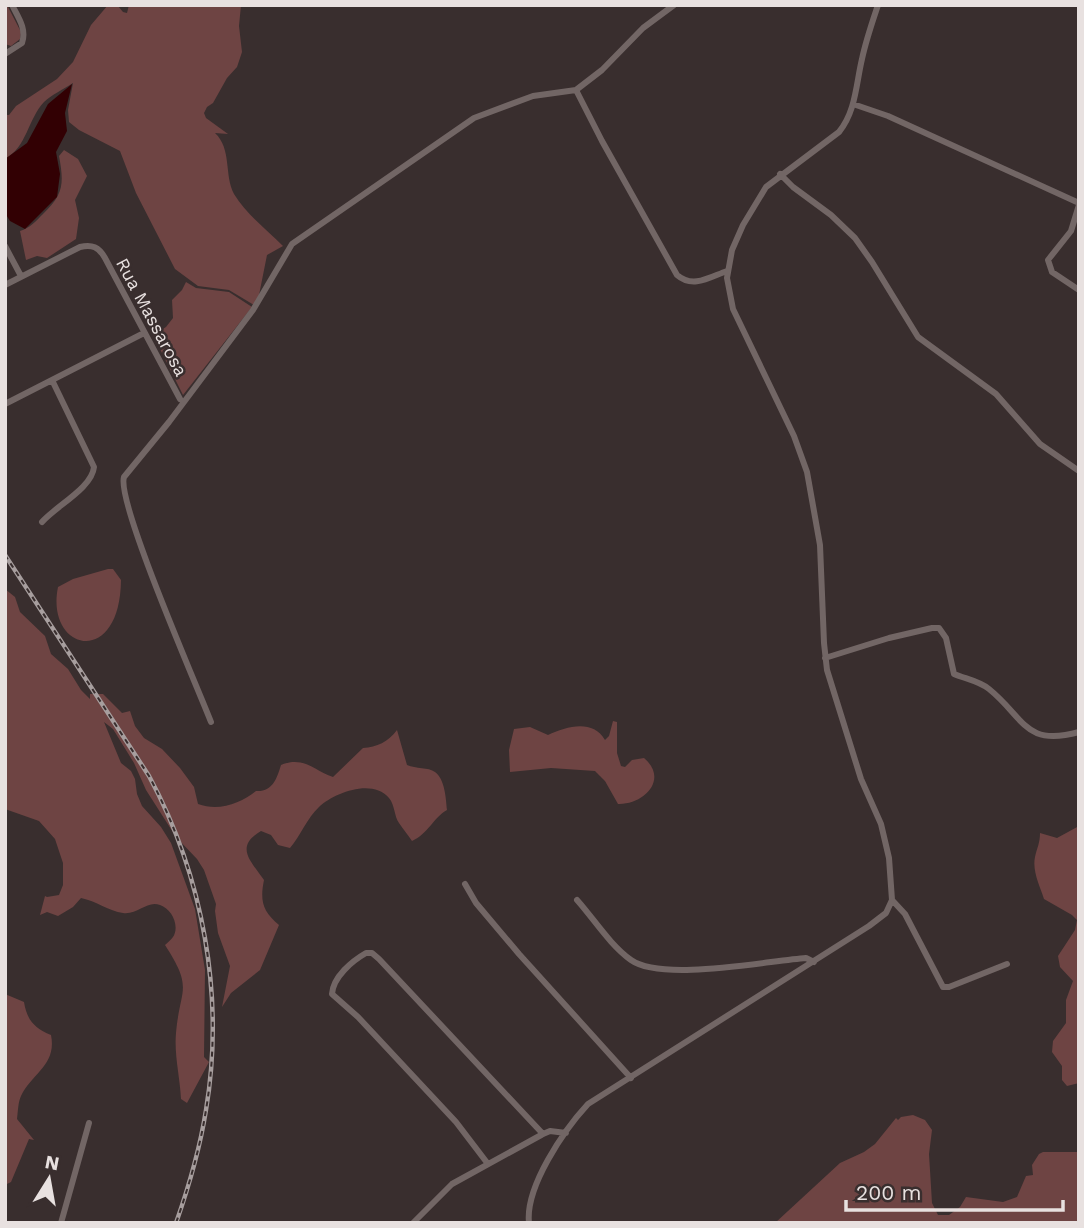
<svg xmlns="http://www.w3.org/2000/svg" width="1084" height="1228" font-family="'Work Sans',sans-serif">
<rect width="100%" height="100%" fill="#392e2e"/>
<path fill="#6e4443" d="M5,5h2l14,27 -1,7 -9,7 -6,-2z
M108,5l10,1 5,6 4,1 2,-8h112l-2,21 3,26 -5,15 -10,11 -14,25 -6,4 -3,6 2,5 22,16 -13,-1c17,16 9,42 19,61 12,20 33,36 49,52l-16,9 -8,40 -5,10 -25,-15 -31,-4 -23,-17 -39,-76 -16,-42 -41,-21 -10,-8 -1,-12 5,-27c-9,6 -22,12 -29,19 -16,17 -17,45 -39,57v-44h4l7,-9 41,-27 16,-17 18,-37z
M64,150l14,9 9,17 -12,24 4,18 -3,21 -29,19 -10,-2 -11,4 -6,-29c10,-3 16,-10 23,-17 21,-20 21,-31 16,-58z
M186,282l10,6 33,4 23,15 -69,88 -30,-60 13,-8 7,-9 -1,-18 10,-10z
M108,569h5l8,11c-1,89 -76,71 -63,7l15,-8z
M5,589l10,8 5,15 25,24 6,18 17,15 13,21 9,9v-5h13l19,19 8,-2 5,15 9,12 18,11 18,19 14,19 4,17c21,8 43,-1 58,-13 17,1 21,-13 25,-26 23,-10 35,7 52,12l30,-29c14,-1 25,-6 34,-18l10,35c9,4 21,2 28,7 10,7 11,27 12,38 -14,8 -19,24 -35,31 -4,-6 -9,-12 -13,-18 -5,-7 -4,-18 -10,-25 -17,-20 -55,-5 -70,9 -12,11 -18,28 -29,41l-12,-3 -7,-10 -10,-4c-27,16 -10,30 3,49 -4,20 -2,31 15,45l-19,45 -29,23 -9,14 8,-41 -12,-33 -3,-22 1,-7 -12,-34 -7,-11 -21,-22 -30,-47 -12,-27 -21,-34 -9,-7 17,41 10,8 4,8 2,15 5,12 19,21 10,16 24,66 10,61 -1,87 5,5 -22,41 -6,-4c-1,-22 -7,-44 -5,-66 4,-46 18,-43 -11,-88 3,-3 6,-5 8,-8 7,-11 -1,-28 -13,-32 -13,-5 -22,10 -37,8 -14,-2 -27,-12 -42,-15l-8,9 -15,9 -11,-4 -7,3 5,-19 2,1 12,-2 4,-10v-22l-8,-24 -16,-18 -34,-12z
M613,721l4,1v31l4,13 4,1 7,-7 12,-2c25,21 0,47 -26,46l-13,-23 -10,-10 -44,-3 -41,4 -1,-22 5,-21 16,-2 18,8c19,-9 45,-16 57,5l4,-4z
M1079,826v257l-12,3 -5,-6v-14l-10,-14 1,-11 13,-18v-23l7,-19 -13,-14 -2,-11 17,-26 2,-10 -5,-5 -28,-16c-4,-13 -12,-28 -9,-42 2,-9 5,-14 5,-24l17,5z
M5,994l19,8c3,18 10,26 27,33 6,30 -19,38 -30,61 -3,6 -3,16 -4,23l17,21 -5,-1 -18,43 -6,3z
M913,1115l12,5 7,10 -3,24 3,49 6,12h11l11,-8 6,-10 37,5 14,-5 9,-21 7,-1 -1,-10 7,-11 4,-2h36v71h-304l65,-60 24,-11 11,-8 21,-26 2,2 3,-3z"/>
<path fill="#320003" d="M72,84l-7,29 2,18 -11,21 4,22 -3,23 -32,32 -15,-8 -5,-8v-54l22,-16 21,-39z"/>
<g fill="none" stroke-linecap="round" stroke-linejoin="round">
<path stroke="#726665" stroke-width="6" d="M5,54l17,-11c5,-14 -4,-26 -10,-38
M576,90l26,51 75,134c16,14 33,2 50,-4
M853,104l35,12 191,87
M780,174l13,13 38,28 24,23 17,24 46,75 78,57 44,50 39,27
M1079,205l-8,26 -23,29 4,12 27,18
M5,246l16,30
M5,285l75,-38c12,-3 19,0 25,11l75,141
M5,404l139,-71
M42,522c14,-16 50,-34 52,-55l-42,-87
M825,658l64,-20 43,-10h7l7,10 8,36c12,5 25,7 35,15 36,29 35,58 90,43
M211,722c-14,-36 -95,-221 -87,-245l45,-55 84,-112 39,-66 182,-126 59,-22 43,-6 26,-20 41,-42 31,-23
M465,884l11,19 43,51 112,124
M577,900c17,19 33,45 54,60 31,22 135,1 175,-2l8,4
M892,900l13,14 38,73h6l58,-23
M488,1164l-32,-42 -98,-105 -26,-23c1,-17 20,-33 34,-41h6l7,6 164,175
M61,1223l28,-100
M413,1223l39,-39 91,-50 7,-3 16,2
M529,1223c-4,-36 35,-93 59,-119l281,-178 17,-13 6,-13 -3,-42 -8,-34 -20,-45 -34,-109 -3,-27 -4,-98 -13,-73 -13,-36 -61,-127 -6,-31 5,-28 11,-25 23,-38 73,-55c17,-21 17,-48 23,-73 4,-19 10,-36 16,-54"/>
<defs>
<path id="rail" d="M5,555l144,221c54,100 76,220 57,334 -6,38 -17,76 -30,113"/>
</defs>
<use href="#rail" stroke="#a79e9e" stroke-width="4.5"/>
<use href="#rail" stroke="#392e2e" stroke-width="2" stroke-dasharray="5" stroke-linecap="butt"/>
</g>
<g text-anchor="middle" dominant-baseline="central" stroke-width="5" stroke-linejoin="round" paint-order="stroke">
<g font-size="18" fill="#e8e1e0" stroke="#392e2e">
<text transform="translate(152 317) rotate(62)">Rua Massarosa</text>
</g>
</g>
<rect width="1084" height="1228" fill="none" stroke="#e8e1e0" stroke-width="14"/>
<g transform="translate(49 1179) rotate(11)" stroke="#392e2e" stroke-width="5" paint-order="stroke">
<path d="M0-5L12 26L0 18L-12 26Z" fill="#e8e1e0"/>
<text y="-10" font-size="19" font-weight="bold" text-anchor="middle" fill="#e8e1e0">N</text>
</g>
<path d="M846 1200v10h217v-10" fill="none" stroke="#e8e1e0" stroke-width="3.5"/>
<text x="856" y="1200" font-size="21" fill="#e8e1e0" stroke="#392e2e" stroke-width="5" paint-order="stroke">200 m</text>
</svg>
